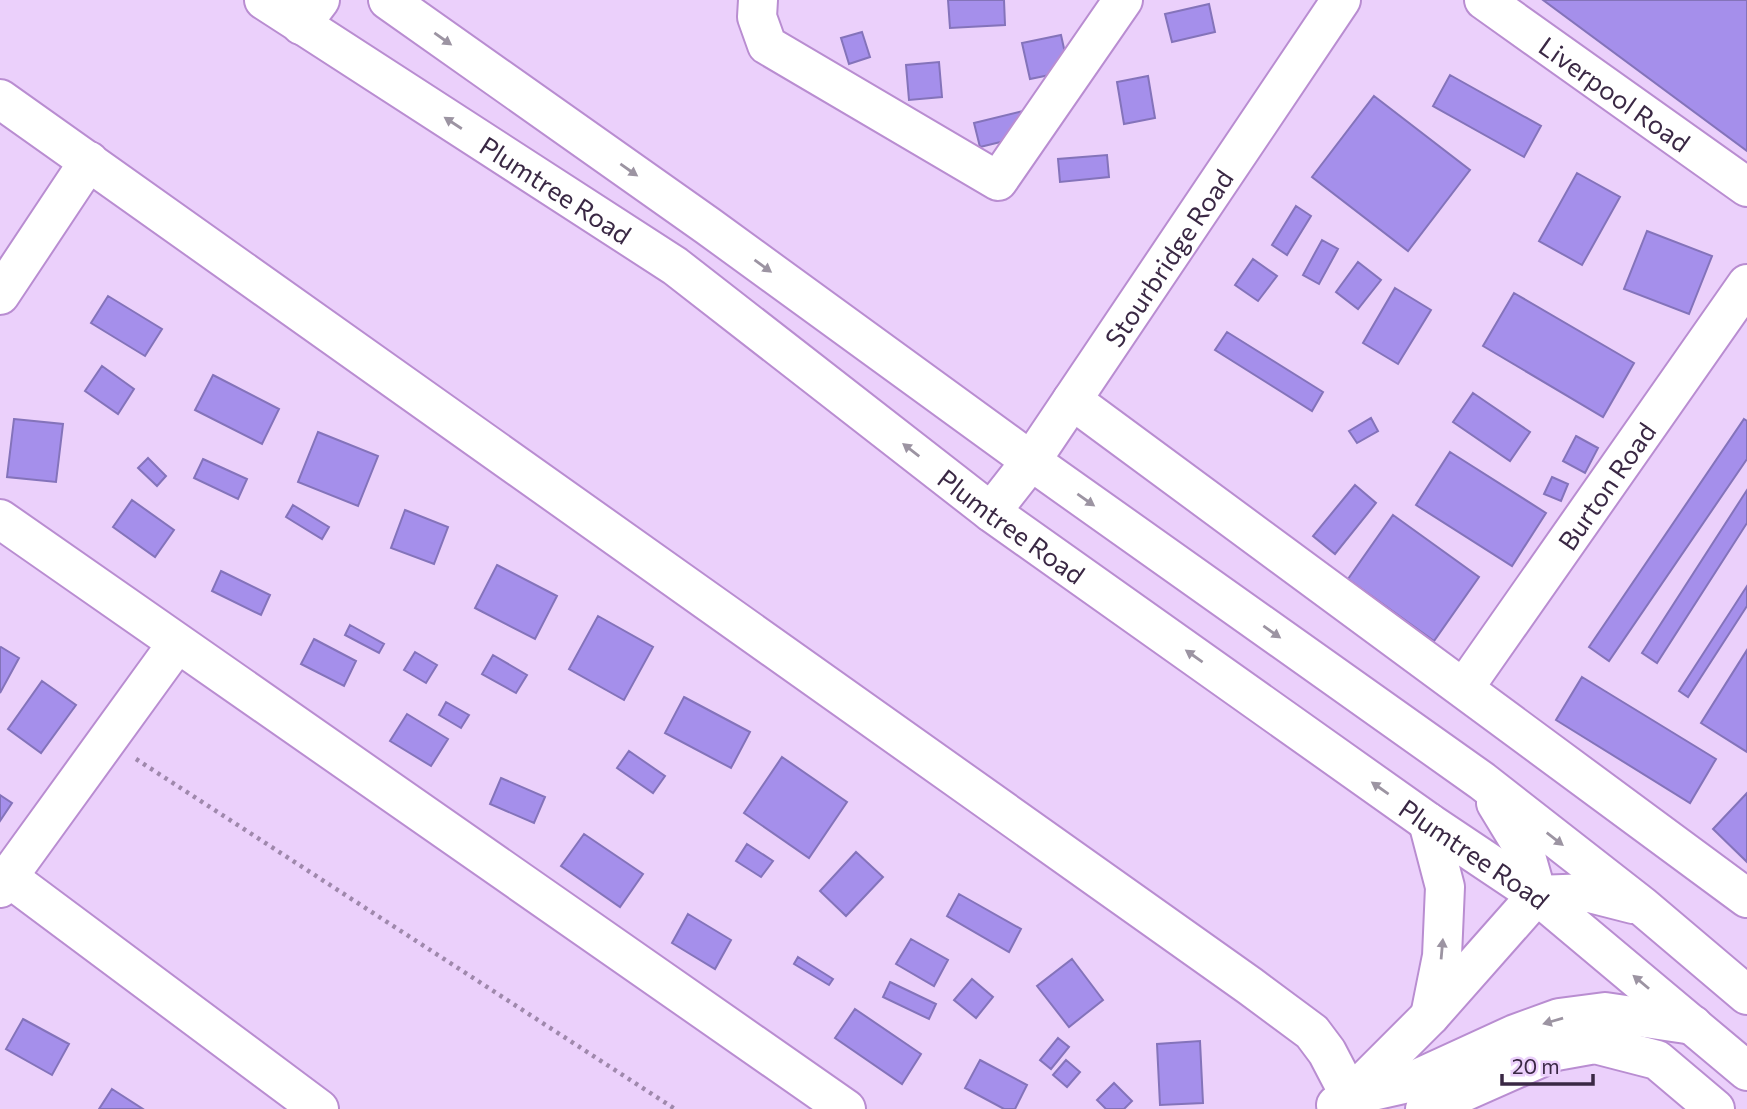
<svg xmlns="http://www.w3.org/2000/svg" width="1747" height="1109" font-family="Commissioner,sans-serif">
<rect width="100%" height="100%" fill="#ebd0fb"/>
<path fill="#a58feb" stroke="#8473ba" stroke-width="2" d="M948,0h56l1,25 -55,3z
M1543,0h204v151z
M1209,4l6,28 -43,10 -7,-28z
M862,32l8,25 -21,7 -8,-26z
M1061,35l8,36 -39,8 -8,-36z
M939,62l3,35 -33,3 -3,-35z
M1450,75l91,51 -17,31 -91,-51z
M1148,76l7,42 -31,6 -7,-42z
M1374,96l96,74 -62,81 -96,-74z
M1023,111l6,24 -49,12 -6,-24z
M1107,155l2,22 -49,5 -2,-23z
M1577,173l43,24 -38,68 -43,-24z
M1296,206l15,10 -24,39 -15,-10z
M1647,231l65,25 -23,58 -65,-25z
M1322,240l16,9 -19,35 -16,-9z
M1253,259l24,17 -19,25 -23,-16z
M1358,262l23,18 -23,29 -22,-17z
M1395,288l36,22 -33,54 -35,-21z
M1514,293l120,70 -31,54 -120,-71z
M108,296l54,33 -17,27 -54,-33z
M1227,332l96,60 -11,19 -97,-61z
M102,366l32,23 -16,25 -33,-23z
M213,375l66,34 -17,35 -67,-34z
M1473,393l57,39 -20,29 -57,-39z
M1371,418l7,13 -21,12 -8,-12z
M14,419l49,5 -7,58 -49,-5z
M1744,419l3,2v38l-138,202 -20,-14z
M318,432l60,24 -20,50 -60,-24z
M1576,436l22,12 -13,25 -22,-12z
M1450,452l96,61 -34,53 -96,-61z
M148,458l18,18 -9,10 -19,-18z
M203,459l44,20 -9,20 -44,-21z
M1552,477l16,7 -7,17 -17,-7z
M1355,485l21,18 -41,51 -22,-18z
M1747,490v33l-90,140 -15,-10z
M132,500l42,30 -19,27 -42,-30z
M293,505l36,22 -7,12 -36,-22z
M405,510l43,17 -14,37 -43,-16z
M1393,515l86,62 -45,64 -86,-62z
M497,565l60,31 -22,43 -60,-31z
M221,571l49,24 -9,20 -49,-24z
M1747,586v20l-59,91 -9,-6z
M598,616l55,31 -29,53 -55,-31z
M350,625l34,19 -5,9 -34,-18z
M314,639l42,22 -12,25 -43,-22z
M1,647l18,11 -19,35v-45z
M1747,650v102l-46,-29z
M415,652l22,13 -11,18 -22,-13z
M493,655l34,20 -11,18 -34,-19z
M1582,677l134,82 -26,44 -134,-83z
M42,681l34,24 -35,48 -33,-24z
M684,697l66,35 -19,36 -66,-35z
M446,702l23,13 -8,13 -22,-13z
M407,714l41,25 -17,27 -41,-25z
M629,751l36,25 -12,17 -36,-25z
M782,757l65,45 -38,56 -65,-45z
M501,778l44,19 -11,26 -44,-19z
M1747,793v69l-34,-33z
M0,795l12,8 -12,18z
M584,834l59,40 -23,33 -59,-41z
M747,844l26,17 -12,16 -25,-16z
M856,852l27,25 -37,39 -26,-25z
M959,894l62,35 -12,23 -62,-36z
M688,914l43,26 -16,29 -43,-26z
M911,939l37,21 -14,26 -38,-22z
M798,957l35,22 -4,6 -35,-21z
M1072,959l31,41 -34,27 -32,-41z
M972,979l21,18 -17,21 -22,-18z
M890,982l46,22 -7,15 -46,-22z
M855,1009l66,45 -19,30 -67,-46z
M23,1019l46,25 -17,31 -46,-26z
M1058,1038l11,9 -18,22 -11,-9z
M1200,1041l3,62 -43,2 -3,-61z
M980,1060l47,25 -12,24h-11l-39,-21z
M1066,1060l14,12 -13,15 -14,-12z
M1114,1083l18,18 -8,8h-18l-9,-9z
M112,1089l31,20h-44z"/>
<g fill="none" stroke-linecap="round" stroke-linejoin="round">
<defs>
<g id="minor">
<path d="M758,0l-1,17 10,28 231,136 125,-181"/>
<path id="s1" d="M1484,0l263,187"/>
<path d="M301,25l19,-25"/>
<path d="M0,99l1250,887 62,46 15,20 23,44"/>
<path d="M0,295l89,-134"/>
<path d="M1072,400l675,498"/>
<path id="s2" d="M991,512l40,-51 310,-461"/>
<path d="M0,519l846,590"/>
<path id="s3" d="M1464,688l283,-404"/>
<path d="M8,877l311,232"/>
<path d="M0,888l176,-243"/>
<path d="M1336,1105l14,-9 80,-80 107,-121"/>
<path d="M1425,1109l131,-58 39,-7 62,16 58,49"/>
</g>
<g id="highway">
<path id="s4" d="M264,0l411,266 316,246 437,310 109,73 210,176"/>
<path d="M388,0l320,226 323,235 451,320 160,125 105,89"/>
<path d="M1496,803l28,46 13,46 53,-2 43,11"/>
<path d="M1428,822l17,65 -3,69 -12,60"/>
<path d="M1350,1096l58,-13 107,-49 44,-16 46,-6 88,13"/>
</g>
</defs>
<use href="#minor" stroke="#b98dd1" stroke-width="42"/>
<use href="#highway" stroke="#b98dd1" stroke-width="42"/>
<path stroke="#9f88ac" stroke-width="4.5" stroke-dasharray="3.5 5" stroke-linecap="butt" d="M136,759l539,350"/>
<use href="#minor" stroke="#fff" stroke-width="38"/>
<use href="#highway" stroke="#fff" stroke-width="38"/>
</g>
<defs><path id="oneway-solid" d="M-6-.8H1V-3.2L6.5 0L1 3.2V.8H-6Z" transform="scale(1.75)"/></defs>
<g fill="#9c94a2">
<use href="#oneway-solid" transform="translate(443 39) rotate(35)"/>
<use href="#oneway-solid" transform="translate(453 123) rotate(-147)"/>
<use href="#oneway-solid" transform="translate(629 170) rotate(35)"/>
<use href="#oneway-solid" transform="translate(763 266) rotate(36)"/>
<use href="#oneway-solid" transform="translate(911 450) rotate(-142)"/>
<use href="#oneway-solid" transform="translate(1086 500) rotate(35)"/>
<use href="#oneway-solid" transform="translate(1272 632) rotate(35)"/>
<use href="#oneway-solid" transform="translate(1194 656) rotate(-145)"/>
<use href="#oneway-solid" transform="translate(1380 788) rotate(-145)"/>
<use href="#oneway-solid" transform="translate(1555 839) rotate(38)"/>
<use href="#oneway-solid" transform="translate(1442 949) rotate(-85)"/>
<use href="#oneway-solid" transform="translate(1641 982) rotate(-140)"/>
<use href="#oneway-solid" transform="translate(1553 1021) rotate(164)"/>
</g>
<g text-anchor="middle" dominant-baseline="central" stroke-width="5" stroke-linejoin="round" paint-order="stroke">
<g font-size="26" fill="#3a2844" stroke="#ebd0fb">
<text stroke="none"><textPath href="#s1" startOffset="161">Liverpool Road</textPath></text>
<text stroke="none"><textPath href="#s4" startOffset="348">Plumtree Road</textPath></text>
<text stroke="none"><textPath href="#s2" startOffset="310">Stourbridge Road</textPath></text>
<text stroke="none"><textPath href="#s3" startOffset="247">Burton Road</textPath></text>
<text stroke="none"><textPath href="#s4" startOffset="915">Plumtree Road</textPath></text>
<text stroke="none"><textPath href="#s4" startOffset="1482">Plumtree Road</textPath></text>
</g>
</g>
<path d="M1502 1074v10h91v-10" fill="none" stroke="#3a2844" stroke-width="3.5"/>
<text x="1512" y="1074" font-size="21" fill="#3a2844" stroke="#ebd0fb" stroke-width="5" paint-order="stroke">20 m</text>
</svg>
